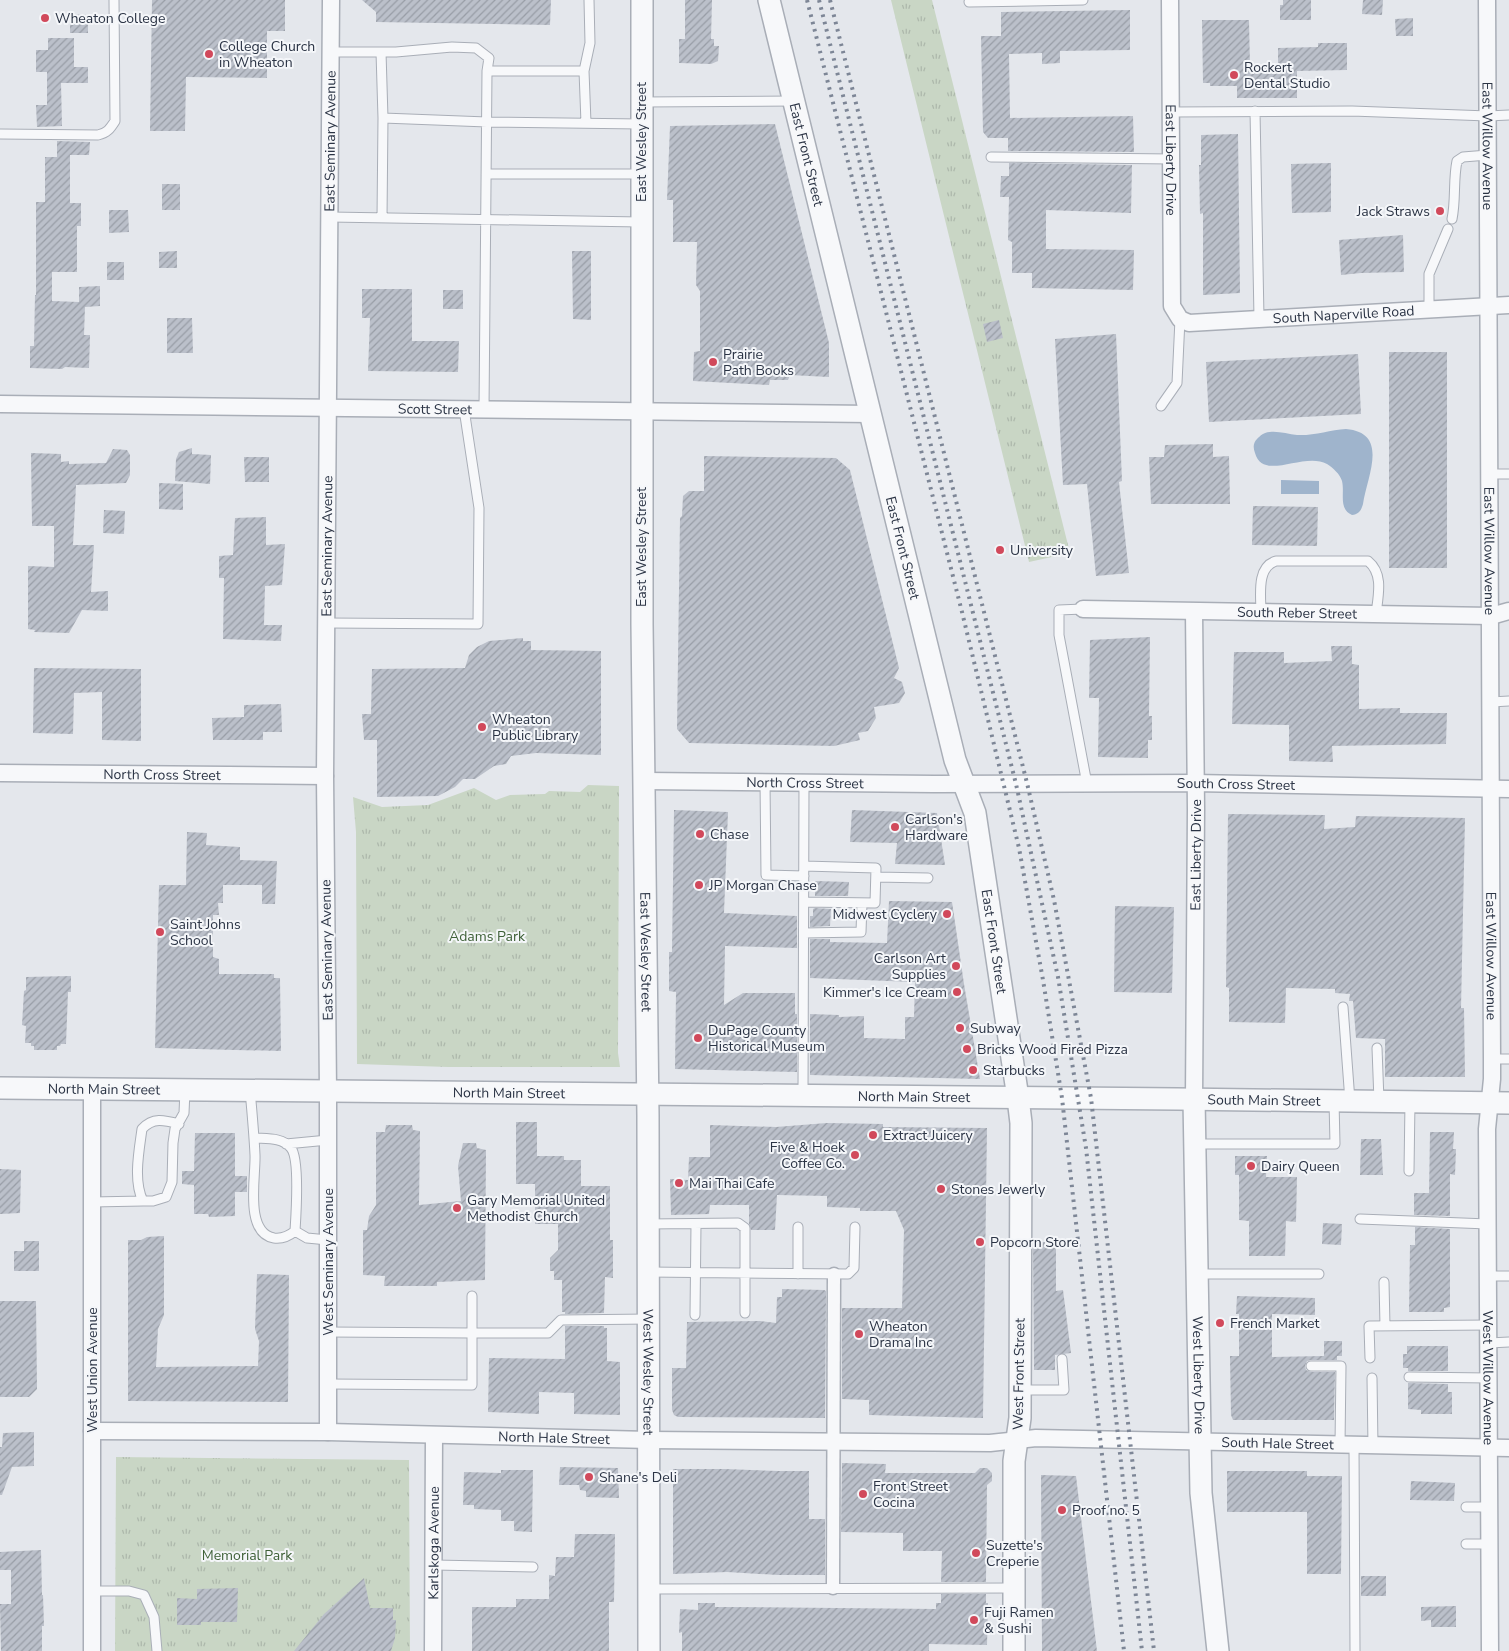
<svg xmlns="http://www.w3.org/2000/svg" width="1509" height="1651" font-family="'Nunito Sans',sans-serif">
<defs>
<pattern id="park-tufts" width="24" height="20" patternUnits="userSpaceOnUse" patternTransform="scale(1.25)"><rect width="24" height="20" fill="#c9d6c5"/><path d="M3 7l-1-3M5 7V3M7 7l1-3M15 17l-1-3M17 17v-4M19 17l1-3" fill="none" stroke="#adb8ab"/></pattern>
<pattern id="building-hatch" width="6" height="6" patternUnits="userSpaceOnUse" patternTransform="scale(1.25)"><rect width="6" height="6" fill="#bbc0ca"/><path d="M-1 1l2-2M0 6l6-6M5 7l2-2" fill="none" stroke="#989da6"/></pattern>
</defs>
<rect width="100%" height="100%" fill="#e4e7ec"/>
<path fill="url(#park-tufts)" d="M891,0h41l138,553 -41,9z
M588,785l31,1 -1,267 2,14h-172l-91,-3 -1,-232 -3,-35 29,10 46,-2 46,-17 22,12 14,-5 35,-1 4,-3 31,1z
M116,1457l293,3 1,191h-295z"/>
<path fill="#9fb4cc" d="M1346,429c44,4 21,47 17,75 -2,7 -4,10 -11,11 -14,-6 -7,-22 -10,-34 -2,-7 -9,-13 -15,-17 -23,-13 -64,18 -72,-11 -2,-5 -2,-10 2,-14 1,-1 5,-5 6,-5 10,-5 23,0 34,1 16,1 33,-5 49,-6z
M1281,480l38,1v13h-38z"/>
<path fill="url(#building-hatch)" d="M152,0h133v31h-18v47l-81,-1 -1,54h-35z
M362,0h189l-1,25 -174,-3v-10z
M685,0h27l-1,39h3v7h5l-1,15 -7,3 -32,-1v-24h6z
M1283,0h28v20h-31v-15h3z
M1363,0h20l-1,15 -20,-1z
M1130,10v40l-70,1v12l-18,1v-11l-33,1 1,64 123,-2 1,36 -126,-1v-13h-20l-5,-6 -2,-96h20v-24z
M70,14l18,1v18h-18z
M1413,18v18h-17l-1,-17z
M1202,20h47l1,47 28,-1v-18l40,-1v-4h29v27l-50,1v27h-60v-12h-27v-3h-7z
M48,38h26v29h14v16h-27l1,43 -25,1 -1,-22h11v-33h-11v-22h12z
M775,124l54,219v34l-39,-2 -2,5h-18l-1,5 -76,-4 1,-29 6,-1v-60l-4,-6 1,-43h-24v-42h-6l3,-74z
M1238,134l2,159 -37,2v-82l-3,1 -1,-49h2v-30z
M57,141l33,1 -1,13h-19v48h11v23h-4v46h-25v29l27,1v-15l21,-1v20l-15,1 -1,28h6l-1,33 -24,-1 -3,2 -32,-1v-22h4l1,-51h1v-93h9v-45h12z
M1009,163l123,2 -1,48 -85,-3v39l88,1 -1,40 -101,-2v-15h-20v-31l-4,-2 1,-43h-9l1,-21h8z
M1331,163v49l-39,1 -1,-49z
M162,184h18v26h-18z
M109,210h19l1,22 -20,1z
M1403,235l1,37 -43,1 -20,2 -2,-35z
M177,251v17h-18v-16z
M572,251h19v69l-18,-1z
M107,262h17v18h-17z
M362,289h50v52h47l-1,31 -90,-1 2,-53h-8z
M443,290h20v19h-20z
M167,318h25l1,35h-26z
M999,320l4,18 -16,4 -4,-18z
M1116,334l6,147 -3,1 10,91 -33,3 -9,-92 -24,1 -8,-146z
M1389,352h58v216h-58z
M1358,354l3,60 -152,8 -3,-60z
M1213,444v13l16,-1 1,48h-79l-2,-47h15l1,-12z
M192,448v6l19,1 -1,29 -35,-3 1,-22 3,-7z
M113,449l14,1 3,5v20l-4,8 -50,2 -3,60h21l-3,47 17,-1v20l-26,-1 -13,23 -35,-1 1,-2 -7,-1v-63l26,1v-41h-22l-1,-73 30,1v8l8,-1v3l37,-1z
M704,456l132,2 14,12 49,198 -5,10 8,4 3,11 -6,10 -25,4 2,11 -8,13 -10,2 2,7 -26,6 -145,-3 -12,-14 3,-211 2,-2 1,-20 6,-5h15z
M244,457h25v25h-24z
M159,483l24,1v26l-24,-1z
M1253,506l65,1 -1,39 -65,-1z
M104,510l21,1 -1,23 -21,-1z
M266,517v28l19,-1 -3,41 -17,1 -1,39h18l-1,16 -58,-2 1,-61h-5v-22l14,-1 2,-37z
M1150,637l-1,79h3v24h-4v18l-50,-1 1,-59h-10l1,-58z
M523,638v3h8v9l70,1v104l-65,-2 -25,3 -5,8 -12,2 -19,13h-12l-8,8 -17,9 -61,1v-57h-13l-2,-26h9l1,-45 93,-1 4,-13 8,-8 12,-6z
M1331,646h21v18l7,1v44l41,-1v5h47l-1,31 -114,2 1,16 -44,-1v-36l-57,-1 2,-72h50v11l48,-2z
M34,668l107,1v72l-39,-1v-48l-28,1 -1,41 -40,-1z
M281,704l1,28h-19v8h-50l-1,-22 32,-1v-12z
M674,810l54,2 -4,101 73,3v32l-72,-2 -1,59 19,-12h52v21h2v58l-122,-3 1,-77 -7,-1v-39h3z
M852,810l85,3 8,52 -50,-1 2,-21 -47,-1z
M1228,814l97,1 -1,14 31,-2 1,-11 109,2 -4,190h3l1,69h-80v-38l-29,-1 -3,-37h-4l1,-7 -15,-1v-4l-49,-1 -1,35 -56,-1v-34l-3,-1z
M187,832l20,1 -1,12 34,2v13l37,1 -2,43h-13v-19h-39v18h-5l1,12h-6v42l6,2v15h55v4h6l1,73 -126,-3 4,-163h27z
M815,881l34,1 -1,14h-33z
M889,901l63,1 12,82 16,95 -170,-4v-61l29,1v2l25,-1v22l41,1v-22h9l1,-35 -105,-4v-39h20v3l57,1z
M1115,906l59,1 -2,86 -58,-1z
M815,908l16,1 -1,17 -20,1v-11h3v-7z
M71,976v16h-3l-2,52h-5l-1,2h-3v4h-23v-4h-3v-3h-6l1,-17 -4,-1 2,-34 2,-1v-13z
M516,1122h21v34h27v4h17v26h29v54h3v38l-8,-1 -1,36 -39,1v-2h-3v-32h-8v-9h-4v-13l8,-8v-26h-23v-40h-19z
M827,1123l56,1v3l104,1 -4,290 -114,-3v-15l-27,-1v-91h60l2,-78 -8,-19h-36v-3l-33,-1v-11l-50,-1 -2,35h-24l-2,-6v-19h-39l-1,9 -38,1 -1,-36 18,1 1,-23h21v-32l66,2z
M386,1125h26l1,5 7,1 -1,74 42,-4 -3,-35 5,-23h13l1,5 9,2 -1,130 -48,2v4h-53l1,-10 -22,-1v-45h4l2,-14 7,-11v-73h9z
M1430,1132h24l-1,17h3l-1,26 -5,-1v42l-36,-1v-22h15z
M195,1133h40v43h12v16h-12v24l-26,1 -1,-3h-14v-29l-12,-1v-13h12z
M1361,1139h20l2,36h-23z
M1235,1156h32l-1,21h31l-1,45 -10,-1 -1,35h-36v-35l-10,-1v-45h-4z
M0,1169l21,1 -1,43 -20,1z
M1323,1223l19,1 -1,21 -19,-1z
M1415,1227l35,2v78l-6,1v4h-35l1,-67h5z
M164,1236v79l-6,14 -2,38 102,-1 1,-25 -4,-12 2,-55 32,1 -1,127 -160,-1v-161h13l6,-3z
M24,1241h15v30h-25v-20h10z
M1033,1242h23v49l7,-1 8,63 -16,2v15h-21z
M782,1289l42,1 2,1 -1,127 -147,-1 -4,-2 -2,-5v-42h14l1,-46 73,-1 16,2 1,-26h5z
M1237,1296l78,2v17l-43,-1v43l52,-1v-15h18v15h-5v4h-26l-4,1 -2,5 1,4 5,2h24l-1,48h-101l-2,-5 -1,-59h9v-42h-3z
M0,1301h36l1,88 -8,8h-29z
M565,1326h39v2h3v33l13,1v53l-46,-1v-21l-35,-1v22l-51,-2 1,-54 76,1z
M1407,1346h41v25h-40v-3h-5v-14h4z
M1408,1383l40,1v8h4v22h-31v-4l-13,-1z
M34,1432v34l-22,1 -10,28h-2v-48h2l1,-14z
M842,1463l44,1 -1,9h90l5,-5h7l5,5v8l-5,4 -1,97h-45l1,-31h-39v-18l-62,-1z
M560,1467l58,1 1,30 -33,-1v-6l-6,-1 -1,-5h-20z
M673,1469h52l53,2h31v48h16v56h-47l-51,-3 -54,2z
M501,1470h32l-1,62 -18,-1v-10h-13v-11l-27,-1v-4h-11l1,-33 37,1z
M1227,1471h80v5h35l-1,98h-34v-62h-80z
M1041,1475l35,1 21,175h-55z
M1411,1481l44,2 -1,18 -44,-1z
M575,1534h40l-1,68h-5v49h-137v-44h44v-8h33v-24l6,1 1,-19h18z
M41,1550l1,45h1l1,31h-2v25h-41l-1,-47h11v-34h-11v-18z
M1361,1576h25v20h-25z
M364,1578l6,30h23v12h3l-1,18 -4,13h-97l30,-37z
M238,1588l-1,34h-36v3h-24v-27l20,1v-10z
M941,1594h45v9h2l-1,42 -58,-1v7h-247v-19l-3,1 1,-24 18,1v-7h17v4h13l208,2v-6h5z
M1456,1606v21h-25v-7l-10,1v-14z"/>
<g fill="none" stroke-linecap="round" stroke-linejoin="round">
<defs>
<path id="service" d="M969,2l114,-2
M331,52h65l56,-5 24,1 13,10 -2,13h97l2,52
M381,52l2,66 -1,100
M584,71l6,-28 -1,-43
M642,102l152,-1
M1255,111l4,207
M1171,112l181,-1 136,5 21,-1
M383,118l104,4 154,2
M0,134l98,1c9,-2 12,-6 17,-14l-1,-121
M991,157l181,2
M486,174h155
M330,217l311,5
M1452,219c4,-19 1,-39 5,-58l6,-4 25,-2
M1429,309v-35l19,-45
M1161,406l16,-23 3,-64
M484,410l3,-339
M1490,474h19
M1083,609l-24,1v25l28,149
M1261,613c0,-17 -5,-46 15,-52h92c16,13 10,35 8,53
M327,623l151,1 1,-116 -15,-99
M1491,702l18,-1
M765,782l1,93 38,1
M876,877l52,1
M804,902l71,1 1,-35 -72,-2
M804,933l57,-1 1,-29
M1343,1007l7,94
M1377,1048l2,53
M1492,1059h17
M250,1090c2,22 4,44 5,65 1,21 -11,78 19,83 8,1 15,-2 21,-7 1,-16 5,-72 -4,-83 -9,-11 -25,-9 -37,-10
M803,1096l1,-314
M179,1124c-15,-4 -26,-7 -37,5 -3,22 -9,52 1,72h10l13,-4 6,-15 1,-39 2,-14 9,-16 1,-23
M286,1144l42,-4
M1195,1144h140l-1,-43
M1409,1171l1,-69
M92,1202l51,-1
M1360,1219l128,5
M648,1224l90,-1 7,5v85
M798,1227v47
M295,1231l12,7 21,2
M648,1272l200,2 6,-6 1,-41
M1197,1274h122
M1488,1276h21
M1384,1282l1,44
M472,1296v37h76l13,-13 88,-1
M695,1315l1,-91
M328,1332l144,1v52l-144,-1
M1489,1343l20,-1
M1370,1358l-1,-32 120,-1
M1311,1366h30l-1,79
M1409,1377l80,1
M1372,1378l1,68
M1020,1390h44l-2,-31
M1354,1445l1,206
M1466,1507h24
M1466,1544h24
M434,1565l99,2
M649,1589l364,-1
M92,1591h37l15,4 10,22 3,34"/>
<path id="pedestrian" d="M833,1588l1,-314"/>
<g id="minor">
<path id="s1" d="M1170,0l2,306 8,13 9,4 320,-18"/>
<path id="s2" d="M1487,0l5,1059v20l-5,50 3,522"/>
<path id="s3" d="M0,404l871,10"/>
<path id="s4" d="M1083,609l408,7 18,-5"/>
<path id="s5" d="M0,773l325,3"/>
<path id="s6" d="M645,781l289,3 261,-1 314,6"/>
<path d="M92,1089v562"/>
<path id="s7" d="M1194,1099l2,-290 -2,-197"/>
<path id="s8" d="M92,1431l236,1 321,8 341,3 46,-5 473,10"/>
<path id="s9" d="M328,1432v-341l-3,-315 6,-776"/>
<path id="s10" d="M433,1651l1,-215"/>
</g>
<g id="tertiary">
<path id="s11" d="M642,0v624l6,492 1,535"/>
<path id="s12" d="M769,0l186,760 20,53 43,285 3,25 -1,295 -6,43v190"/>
<path id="s13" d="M0,1088l1177,11 332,4"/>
<path id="s14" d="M1194,1099l7,394 17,158"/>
</g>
</defs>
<use href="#service" stroke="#a9aeb7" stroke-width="11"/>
<use href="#pedestrian" stroke="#a9aeb7" stroke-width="15"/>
<use href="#minor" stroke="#a9aeb7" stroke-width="19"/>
<use href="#tertiary" stroke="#a9aeb7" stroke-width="24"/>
<use href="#service" stroke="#f7f8fa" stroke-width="9"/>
<use href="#pedestrian" stroke="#f7f8fa" stroke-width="12"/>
<use href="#minor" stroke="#f7f8fa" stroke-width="16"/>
<use href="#tertiary" stroke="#f7f8fa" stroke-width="21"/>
<path stroke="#7d8696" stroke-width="4" stroke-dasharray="2.5 5" stroke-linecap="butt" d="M807,0l155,612 57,236 24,132 19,118 62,553
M819,0l197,784 42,193 28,171 56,503
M830,0l197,783 27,117 37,198 63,553"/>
</g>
<g fill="#d1495b" stroke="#f4f6f9" stroke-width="2">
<circle cx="45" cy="18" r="5"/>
<circle cx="209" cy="54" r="5"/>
<circle cx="1234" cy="75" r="5"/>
<circle cx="1440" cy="211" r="5"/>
<circle cx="713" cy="362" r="5"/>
<circle cx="1000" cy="550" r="5"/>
<circle cx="482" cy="727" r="5"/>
<circle cx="895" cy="827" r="5"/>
<circle cx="700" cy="834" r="5"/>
<circle cx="699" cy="885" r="5"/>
<circle cx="947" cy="914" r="5"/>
<circle cx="160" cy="932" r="5"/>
<circle cx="956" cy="966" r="5"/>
<circle cx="957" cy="992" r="5"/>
<circle cx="960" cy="1028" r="5"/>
<circle cx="698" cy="1038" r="5"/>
<circle cx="967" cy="1049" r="5"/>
<circle cx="973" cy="1070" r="5"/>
<circle cx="873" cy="1135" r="5"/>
<circle cx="855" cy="1155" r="5"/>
<circle cx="1251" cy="1166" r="5"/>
<circle cx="679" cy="1183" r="5"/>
<circle cx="941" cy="1189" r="5"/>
<circle cx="457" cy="1208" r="5"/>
<circle cx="980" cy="1242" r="5"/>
<circle cx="1220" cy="1323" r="5"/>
<circle cx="859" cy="1334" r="5"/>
<circle cx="589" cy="1477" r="5"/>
<circle cx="863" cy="1494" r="5"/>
<circle cx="1062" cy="1510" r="5"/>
<circle cx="976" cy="1553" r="5"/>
<circle cx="974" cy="1620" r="5"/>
</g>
<g text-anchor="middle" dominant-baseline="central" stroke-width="4" stroke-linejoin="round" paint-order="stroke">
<g font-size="14" fill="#2b3445" stroke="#f4f6f9" text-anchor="start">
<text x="55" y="18">Wheaton College</text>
<text x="219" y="46">College Church<tspan x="219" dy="16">in Wheaton</tspan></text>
<text x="1244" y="67">Rockert<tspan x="1244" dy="16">Dental Studio</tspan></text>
<text x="1430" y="211" text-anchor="end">Jack Straws</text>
<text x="723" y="354">Prairie<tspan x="723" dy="16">Path Books</tspan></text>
<text x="1010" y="550">University</text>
<text x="492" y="719">Wheaton<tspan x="492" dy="16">Public Library</tspan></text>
<text x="905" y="819">Carlson's<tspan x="905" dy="16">Hardware</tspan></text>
<text x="710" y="834">Chase</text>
<text x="709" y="885">JP Morgan Chase</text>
<text x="937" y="914" text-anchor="end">Midwest Cyclery</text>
<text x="170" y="924">Saint Johns<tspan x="170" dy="16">School</tspan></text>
<text x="946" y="958" text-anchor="end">Carlson Art<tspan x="946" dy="16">Supplies</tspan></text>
<text x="947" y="992" text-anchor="end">Kimmer's Ice Cream</text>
<text x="970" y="1028">Subway</text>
<text x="708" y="1030">DuPage County<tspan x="708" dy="16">Historical Museum</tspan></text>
<text x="977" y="1049">Bricks Wood Fired Pizza</text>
<text x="983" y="1070">Starbucks</text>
<text x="883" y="1135">Extract Juicery</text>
<text x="845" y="1147" text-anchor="end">Five &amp; Hoek<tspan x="845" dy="16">Coffee Co.</tspan></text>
<text x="1261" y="1166">Dairy Queen</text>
<text x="689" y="1183">Mai Thai Cafe</text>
<text x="951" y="1189">Stones Jewerly</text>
<text x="467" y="1200">Gary Memorial United<tspan x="467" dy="16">Methodist Church</tspan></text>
<text x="990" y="1242">Popcorn Store</text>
<text x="1230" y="1323">French Market</text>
<text x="869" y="1326">Wheaton<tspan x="869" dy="16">Drama Inc</tspan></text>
<text x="599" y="1477">Shane's Deli</text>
<text x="873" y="1486">Front Street<tspan x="873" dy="16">Cocina</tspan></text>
<text x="1072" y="1510">Proof no. 5</text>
<text x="986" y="1545">Suzette's<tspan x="986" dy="16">Creperie</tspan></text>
<text x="984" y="1612">Fuji Ramen<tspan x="984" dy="16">&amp; Sushi</tspan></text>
</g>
<g font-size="14" fill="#2b3445" stroke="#f4f6f9">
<text stroke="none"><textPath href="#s9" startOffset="1291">East Seminary Avenue</textPath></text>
<text transform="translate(641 142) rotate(-90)">East Wesley Street</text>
<text stroke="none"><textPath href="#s2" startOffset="146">East Willow Avenue</textPath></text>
<text stroke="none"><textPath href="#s12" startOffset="159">East Front Street</textPath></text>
<text stroke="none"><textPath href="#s1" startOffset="160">East Liberty Drive</textPath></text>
<text stroke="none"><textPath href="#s1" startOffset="486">South Naperville Road</textPath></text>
<text stroke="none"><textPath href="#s3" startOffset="435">Scott Street</textPath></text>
<text stroke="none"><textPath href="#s9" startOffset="886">East Seminary Avenue</textPath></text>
<text transform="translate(641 547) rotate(-90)">East Wesley Street</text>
<text stroke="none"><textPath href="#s12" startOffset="564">East Front Street</textPath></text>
<text stroke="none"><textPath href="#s2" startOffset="551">East Willow Avenue</textPath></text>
<text stroke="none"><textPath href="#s4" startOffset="214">South Reber Street</textPath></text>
<text stroke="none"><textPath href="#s5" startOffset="162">North Cross Street</textPath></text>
<text stroke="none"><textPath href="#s6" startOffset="160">North Cross Street</textPath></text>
<text stroke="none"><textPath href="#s6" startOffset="591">South Cross Street</textPath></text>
<text stroke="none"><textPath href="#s7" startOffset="244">East Liberty Drive</textPath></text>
<text stroke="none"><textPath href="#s12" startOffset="969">East Front Street</textPath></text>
<text transform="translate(327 950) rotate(-91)">East Seminary Avenue</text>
<text stroke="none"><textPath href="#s11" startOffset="952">East Wesley Street</textPath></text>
<text stroke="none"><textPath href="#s2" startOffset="956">East Willow Avenue</textPath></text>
<text stroke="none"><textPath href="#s13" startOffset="104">North Main Street</textPath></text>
<text stroke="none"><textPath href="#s13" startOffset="509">North Main Street</textPath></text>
<text stroke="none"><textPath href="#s13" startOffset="914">North Main Street</textPath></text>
<text stroke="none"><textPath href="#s13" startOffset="1264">South Main Street</textPath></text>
<text transform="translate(328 1262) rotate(-90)">West Seminary Avenue</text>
<text transform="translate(92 1370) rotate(-90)">West Union Avenue</text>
<text stroke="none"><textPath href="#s11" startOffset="1372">West Wesley Street</textPath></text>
<text transform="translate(1019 1374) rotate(-89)">West Front Street</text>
<text stroke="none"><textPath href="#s14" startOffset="276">West Liberty Drive</textPath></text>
<text stroke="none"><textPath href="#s2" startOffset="1378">West Willow Avenue</textPath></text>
<text stroke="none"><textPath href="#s8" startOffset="462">North Hale Street</textPath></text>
<text stroke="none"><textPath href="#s8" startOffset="1186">South Hale Street</textPath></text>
<text stroke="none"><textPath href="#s10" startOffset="108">Karlskoga Avenue</textPath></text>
</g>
<g font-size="14" fill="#3f6138" stroke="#f4f6f9">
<text x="487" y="936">Adams Park</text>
<text x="247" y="1555">Memorial Park</text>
</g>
</g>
</svg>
